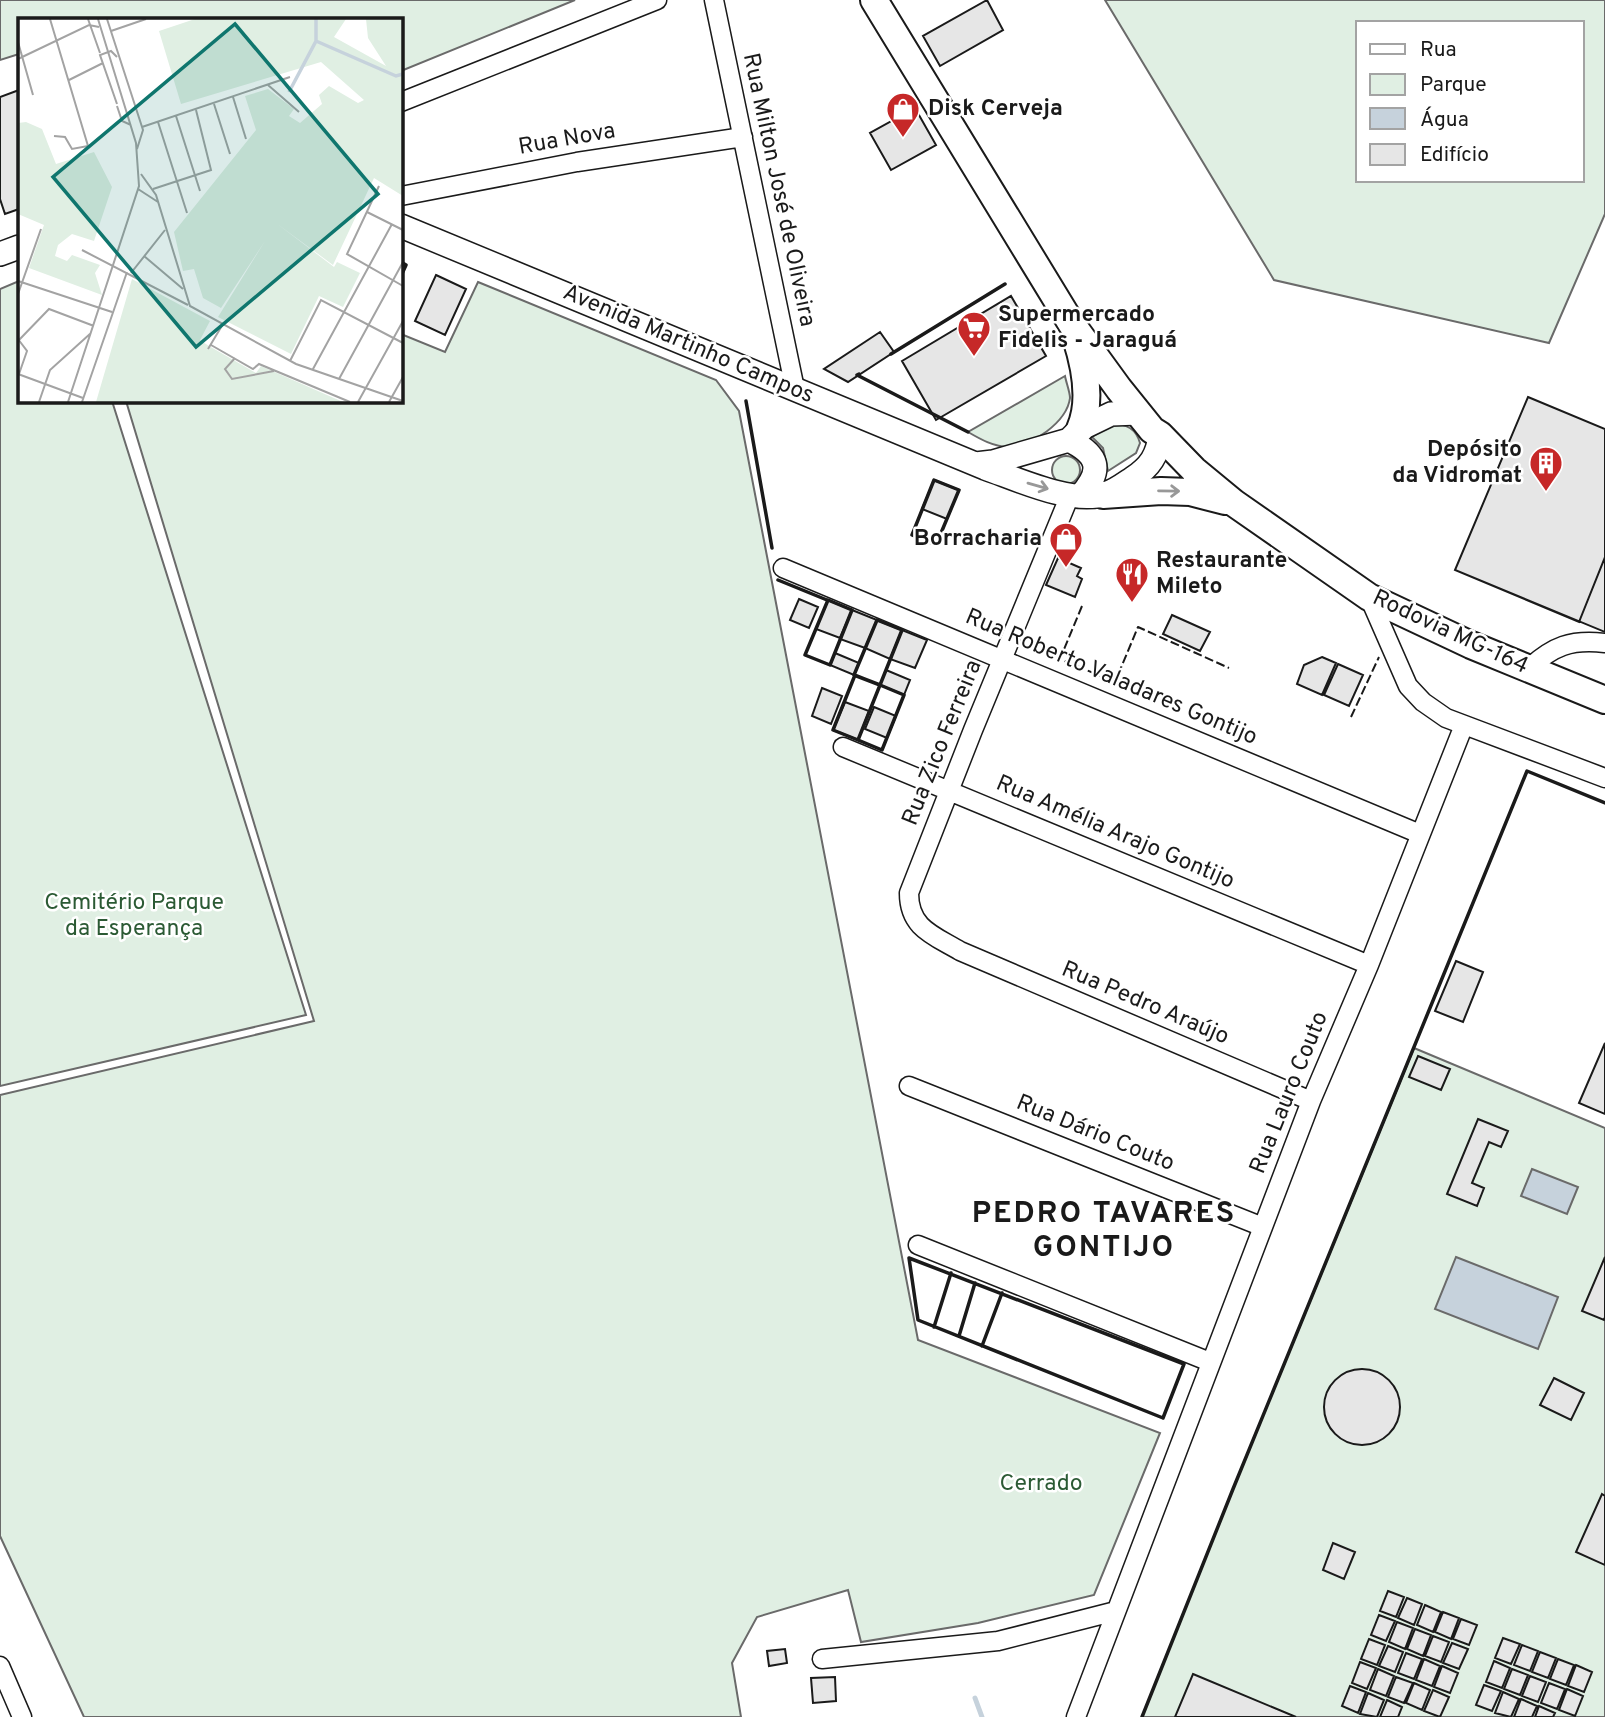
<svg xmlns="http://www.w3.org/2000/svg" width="1605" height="1717" font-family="Overpass,sans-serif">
<rect width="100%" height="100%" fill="#fff"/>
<path fill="#e0efe3" stroke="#6a6a6a" stroke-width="2" fill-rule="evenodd" d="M0,0h575l-174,71v-52h-382v35l-19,6z
M1105,0h500v214l-56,129 -275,-63zM1358,23h224v157h-224z
M19,281v120h93l194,614 -306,71v-797z
M478,282l238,98 23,31 179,929 242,93 -66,162 -116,28 -117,19 -13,-52 -91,27 -25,46 9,54h-657l-84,-181v-441l314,-74 -188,-620h275v-67l44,18z
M1065,376c1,6 5,16 5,22 -3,24 -39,49 -61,49 -15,0 -29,-8 -41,-15z
M1113,424c14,0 23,5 27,19l-4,10 -28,18 -5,-23 -11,-11z
M1052 470a14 14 0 1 1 28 0a14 14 0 1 1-28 0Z
M1414,1048l191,80v589h-463l91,-228z"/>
<path fill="#c6d2dc" stroke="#6a6a6a" stroke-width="2" d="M1532,1169l46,18 -11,27 -46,-18z
M1456,1257l102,40 -20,52 -103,-40z"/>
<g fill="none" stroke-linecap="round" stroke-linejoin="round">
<path stroke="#c6d2dc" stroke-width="5" d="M975,1698l7,19"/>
</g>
<path fill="#e6e6e6" stroke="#1a1a1a" stroke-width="2" d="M987,0l16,30 -63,36 -17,-30z
M19,90v119l-14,5 -5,-15v-102z
M915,108l21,37 -45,25 -21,-37z
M436,275l30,14 -21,46 -30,-14z
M1011,296l35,60 -110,64 -34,-59z
M880,332l14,20 -46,30 -24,-13z
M1528,397l77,32v203l-150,-62z
M1528,397l77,32v128l-26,65 -124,-52z
M934,480l25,10 -12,29 -25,-10z
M1058,558l23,10 -4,8 5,3 -7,18 -29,-12z
M799,599l19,8 -9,21 -19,-8z
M828,600l24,10 -12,28 -24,-9z
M852,610l25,10 -12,28 -25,-9z
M1172,615l38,17 -10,19 -37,-17z
M877,620l25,10 -12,29 -25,-11z
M902,630l25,10 -12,28 -25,-9z
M835,653l24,10 -5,12 -24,-10z
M1322,657l14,6 -14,32 -25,-11 7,-19z
M1338,664l25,11 -14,31 -25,-11z
M886,670l24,10 -6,15 -24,-10z
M822,688l20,8 -11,28 -19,-8z
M845,702l24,9 -11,29 -25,-10z
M874,707l22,9 -9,22 -22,-9z
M1456,961l27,11 -20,50 -28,-11z
M1605,1043v71l-26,-11z
M1418,1056l32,13 -9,21 -32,-13z
M1478,1119l30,12 -7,16 -12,-5 -17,41 12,5 -7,18 -30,-12z
M1605,1257v60l-1,3 -22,-9z
M1324 1407a38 38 0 1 1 76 0a38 38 0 1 1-76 0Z
M1554,1378l30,15 -13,27 -31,-15z
M1602,1494l3,2v69l-29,-13z
M1333,1543l22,9 -11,27 -21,-9z
M1388,1591l16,6 -8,20 -16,-6z
M1407,1598l15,6 -8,21 -16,-7z
M1425,1605l16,7 -8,20 -16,-7z
M1443,1612l16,6 -8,21 -16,-7z
M1379,1615l16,6 -9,20 -15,-6z
M1461,1619l16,6 -8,20 -16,-6z
M1397,1622l16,6 -8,21 -16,-7z
M1415,1629l16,6 -8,21 -16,-7z
M1433,1636l16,6 -8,20 -16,-6z
M1503,1638l17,6 -9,20 -16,-6z
M1369,1639l16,6 -8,20 -16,-6z
M1452,1643l16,6 -9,20 -16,-6z
M1522,1645l16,6 -8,20 -16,-6z
M1388,1646l15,6 -8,20 -16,-6z
M785,1649l2,14 -18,3 -2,-15z
M1540,1652l16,6 -8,20 -16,-6z
M1406,1653l16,6 -8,20 -16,-6z
M1424,1659l16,7 -8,20 -16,-6z
M1558,1659l16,6 -8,20 -16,-6z
M1494,1661l16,7 -8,20 -16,-6z
M1360,1662l16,6 -9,21 -15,-6z
M1576,1665l16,7 -8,20 -16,-6z
M1442,1666l16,7 -8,20 -16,-6z
M1378,1669l16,7 -8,20 -16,-6z
M1512,1669l16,6 -8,20 -16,-6z
M1193,1674l103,43h-121z
M1530,1676l16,6 -8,20 -16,-6z
M835,1677l1,24 -23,2 -2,-25z
M1396,1677l17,6 -9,20 -16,-6z
M1414,1683l16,7 -8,20 -16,-7z
M1549,1683l16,6 -8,20 -16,-6z
M1484,1685l17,6 -9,20 -16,-6z
M1350,1686l16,6 -8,21 -16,-7z
M1567,1689l16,7 -8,20 -16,-6z
M1433,1690l16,7 -9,20 -16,-6z
M1503,1692l16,7 -8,18 -16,-4z
M1368,1693l16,7 -7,17 -17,-3z
M1521,1699l16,7 -5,11h-18z
M1387,1700l15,7 -4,10h-18z
M1539,1706l16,7 -2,4h-18z"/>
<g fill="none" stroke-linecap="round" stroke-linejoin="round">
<defs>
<path id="minor" d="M714,0l81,389
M401,102l256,-102
M401,196l176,-34 166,-25
M1070,495l-97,235 -64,163c0,35 24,42 51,58l351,150
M783,568l637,266
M1369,597l39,89 15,16 23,16 159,60
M1528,669c25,-23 43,-30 77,-26
M843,747l526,218
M909,1086l354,141
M918,1245l292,117
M822,1659l176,-18 118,-30
M0,1666l22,51
M1076,1717l235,-616 58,-136 95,-240"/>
<path id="secondary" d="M401,226l584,242c32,11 87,37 120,26 10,-3 19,-10 28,-16 17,-11 25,-23 27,-43
M0,254l19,-7
M1069,440c30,15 34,30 12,55
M976,464l17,-2 76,-22 11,-11 31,-15 28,-1"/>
<path id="primary" d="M874,0l197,323 48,66 33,41 8,5 34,35 40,33 135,94 102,48 134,55
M1076,338c9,28 16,64 4,91
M1103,495l58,-4 29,1 35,9"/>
</defs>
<use href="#minor" stroke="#1a1a1a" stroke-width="21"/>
<use href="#secondary" stroke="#1a1a1a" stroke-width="26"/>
<use href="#primary" stroke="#1a1a1a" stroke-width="30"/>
<use href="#minor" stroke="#fff" stroke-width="18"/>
<use href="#secondary" stroke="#fff" stroke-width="23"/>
<use href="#primary" stroke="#fff" stroke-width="26"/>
<path stroke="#1a1a1a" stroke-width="2" stroke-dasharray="9 3.5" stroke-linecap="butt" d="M1082,606l-22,53 55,23 23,-55 91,41
M1351,717l28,-60"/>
<path stroke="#1a1a1a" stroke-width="3.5" d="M401,262l5,3 -5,11
M891,354l114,-70
M859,374l-2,1 111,57
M746,401l26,147
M934,480l25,10 -23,55 -24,-10z
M778,580l49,20
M828,600l24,10 -22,55 -25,-10z
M877,620l25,10 -22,55 -26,-10z
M855,675l25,10 -22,55 -25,-10z
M880,685l24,10 -22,55 -24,-10z
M909,1258l275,106 -21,54 -245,-98z
M934,1327l17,-54
M959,1336l16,-53
M982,1346l20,-53
M1142,1717l91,-228 294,-718 78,32"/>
</g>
<defs><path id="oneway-shaft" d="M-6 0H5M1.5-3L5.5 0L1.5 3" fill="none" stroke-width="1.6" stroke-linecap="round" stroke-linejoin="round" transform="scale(1.75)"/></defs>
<g stroke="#989898">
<use href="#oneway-shaft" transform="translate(1038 486) rotate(16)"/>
<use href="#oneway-shaft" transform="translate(1169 491) rotate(1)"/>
</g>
<defs>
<symbol id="shop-pin" viewBox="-11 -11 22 30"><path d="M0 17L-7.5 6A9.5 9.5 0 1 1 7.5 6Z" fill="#c62828" stroke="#fff"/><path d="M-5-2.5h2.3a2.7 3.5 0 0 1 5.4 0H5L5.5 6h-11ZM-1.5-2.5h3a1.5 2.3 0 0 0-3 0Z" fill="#fff"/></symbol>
<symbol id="supermarket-pin" viewBox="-11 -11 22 30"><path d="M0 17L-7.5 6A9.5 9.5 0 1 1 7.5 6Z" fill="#c62828" stroke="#fff"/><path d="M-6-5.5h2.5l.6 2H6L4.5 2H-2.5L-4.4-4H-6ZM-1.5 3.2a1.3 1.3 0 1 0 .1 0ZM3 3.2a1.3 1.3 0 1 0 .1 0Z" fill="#fff"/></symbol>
<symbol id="building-pin" viewBox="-11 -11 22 30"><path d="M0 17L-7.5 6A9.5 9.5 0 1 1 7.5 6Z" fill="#c62828" stroke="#fff"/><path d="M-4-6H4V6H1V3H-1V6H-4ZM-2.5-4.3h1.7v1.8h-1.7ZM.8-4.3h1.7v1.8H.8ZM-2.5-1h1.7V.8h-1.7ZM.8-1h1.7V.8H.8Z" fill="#fff"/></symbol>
<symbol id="restaurant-pin" viewBox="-11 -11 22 30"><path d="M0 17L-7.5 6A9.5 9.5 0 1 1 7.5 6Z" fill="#c62828" stroke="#fff"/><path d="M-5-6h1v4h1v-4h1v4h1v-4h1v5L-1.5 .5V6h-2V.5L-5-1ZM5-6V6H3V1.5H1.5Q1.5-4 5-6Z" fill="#fff"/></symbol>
</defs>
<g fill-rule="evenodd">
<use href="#shop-pin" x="884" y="90" width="38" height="52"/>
<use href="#supermarket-pin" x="955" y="309" width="38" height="52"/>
<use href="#building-pin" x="1527" y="444" width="38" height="52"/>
<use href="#shop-pin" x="1047" y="520" width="38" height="52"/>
<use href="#restaurant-pin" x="1113" y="555" width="38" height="52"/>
</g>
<g text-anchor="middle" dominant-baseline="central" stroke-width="5" stroke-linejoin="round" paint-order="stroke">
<g font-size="23" font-weight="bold" fill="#1a1a1a" stroke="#fff" text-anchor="start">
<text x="928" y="109">Disk Cerveja</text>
<text x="998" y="315">Supermercado<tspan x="998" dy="26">Fidelis - Jaraguá</tspan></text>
<text x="1522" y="450" text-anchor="end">Depósito<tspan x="1522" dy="26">da Vidromat</tspan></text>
<text x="1042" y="539" text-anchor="end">Borracharia</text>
<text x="1156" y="561">Restaurante<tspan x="1156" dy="26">Mileto</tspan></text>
</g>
<g font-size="23" fill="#1a1a1a" stroke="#fff">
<text transform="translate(567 140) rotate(-10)">Rua Nova</text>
<text transform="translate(778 190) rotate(78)">Rua Milton José de Oliveira</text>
<text transform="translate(688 345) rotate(23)">Avenida Martinho Campos</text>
<text transform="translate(1450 633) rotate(25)">Rodovia MG-164</text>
<text transform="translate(1111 678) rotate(23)">Rua Roberto Valadares Gontijo</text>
<text transform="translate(943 743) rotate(-68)">Rua Zico Ferreira</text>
<text transform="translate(1115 833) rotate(23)">Rua Amélia Arajo Gontijo</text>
<text transform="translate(1145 1004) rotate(23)">Rua Pedro Araújo</text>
<text transform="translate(1290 1093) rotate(-68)">Rua Lauro Couto</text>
<text transform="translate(1095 1134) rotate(22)">Rua Dário Couto</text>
</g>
<g font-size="23" fill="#2b5a34" stroke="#fff">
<text x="134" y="903">Cemitério Parque<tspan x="134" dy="26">da Esperança</tspan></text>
<text x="1041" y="1484">Cerrado</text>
</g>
<g font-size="30" font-weight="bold" letter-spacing="2" fill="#1a1a1a" stroke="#fff">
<text x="1104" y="1214">PEDRO TAVARES<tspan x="1104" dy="34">GONTIJO</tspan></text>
</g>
</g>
<g transform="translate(18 18)">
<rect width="385" height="385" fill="#fff"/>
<path d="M177,1h151l-12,18 52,29 -18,-28 -2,-19h37v177l-29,-18 -41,87 -57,-42 58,44 3,-5 23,11 -17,34 -24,-11 -28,58 -73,-37 47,-76 -44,67 -18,-10 -9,-29 -11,2 -9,-39 82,-102 -11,-34 23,-7 26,20 -5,7 11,7 22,-19 -3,-9 10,-9 29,17 6,-3 -43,-38 -140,42 -22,-73zM8,104l16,7 14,35 38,-12 18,35 -18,54 -22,-7 -14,11 -3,11 12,5 5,-6 28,10 -5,8 7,22 -73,-27 15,-43 -26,-11v-91zM114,261l78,42 -10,19 9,6 47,27 5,-7 82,36h-247z" fill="#e0efe3"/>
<path fill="none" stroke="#c6d2dc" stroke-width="3.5" d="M298,23l80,35 7,-2M271,74l27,-51v-22"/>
<path fill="none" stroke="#a3a3a3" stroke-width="2" d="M32,1l38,127 -16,3 -7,-12 -11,-1M70,1l12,34M89,1l36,111 -6,19M93,13l35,-12M0,24l15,53M0,41l71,-34 10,2M51,62l34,-17M250,67l31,27M215,79l13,42M99,86l-17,-49 11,-4 6,6M196,86l16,50M99,88l5,15 9,4M158,98l24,75M140,104l29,91M124,109l148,-50M123,156l15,21 34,111 106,58 107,37M361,168l-32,68 56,32M120,171l20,13M135,171l58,-19 -15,-60M349,194l36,18M64,232l106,55M126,238l39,33M113,255l34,-43M0,263l94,31M0,276l23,-65M0,321l9,12 -8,23M1,322l30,-31 45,17M193,327l42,24 6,-5 91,38M190,331l15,-25M217,340l-10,11 7,10 42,-8M272,343l31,-61 82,43M295,351l79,-145M0,356l65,24M321,361l64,-117M21,384l11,-32 41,-37M50,384l71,-216 -3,-43 -38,-124M64,384l45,-130M340,384l45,-81M371,384l14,-25"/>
<path fill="#0f766e" fill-opacity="0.15" stroke="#0f766e" stroke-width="3.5" d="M217,6l143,170 -182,153 -143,-170z"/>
<rect width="385" height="385" fill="none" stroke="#1a1a1a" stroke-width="3.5"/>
</g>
<rect x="1356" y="21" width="228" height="161" fill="#ffffff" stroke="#a3a3a3" stroke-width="2"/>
<rect x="1370" y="44" width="35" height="10" fill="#ffffff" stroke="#a3a3a3" stroke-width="2"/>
<text x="1420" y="56" font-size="21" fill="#1a1a1a">Rua</text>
<rect x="1370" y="74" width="35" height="21" fill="#e0efe3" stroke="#a3a3a3" stroke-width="2"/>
<text x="1420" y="91" font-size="21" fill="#1a1a1a">Parque</text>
<rect x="1370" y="108" width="35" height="21" fill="#c6d2dc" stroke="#a3a3a3" stroke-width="2"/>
<text x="1420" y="126" font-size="21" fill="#1a1a1a">Água</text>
<rect x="1370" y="144" width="35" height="21" fill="#e6e6e6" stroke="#a3a3a3" stroke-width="2"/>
<text x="1420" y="161" font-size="21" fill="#1a1a1a">Edifício</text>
</svg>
